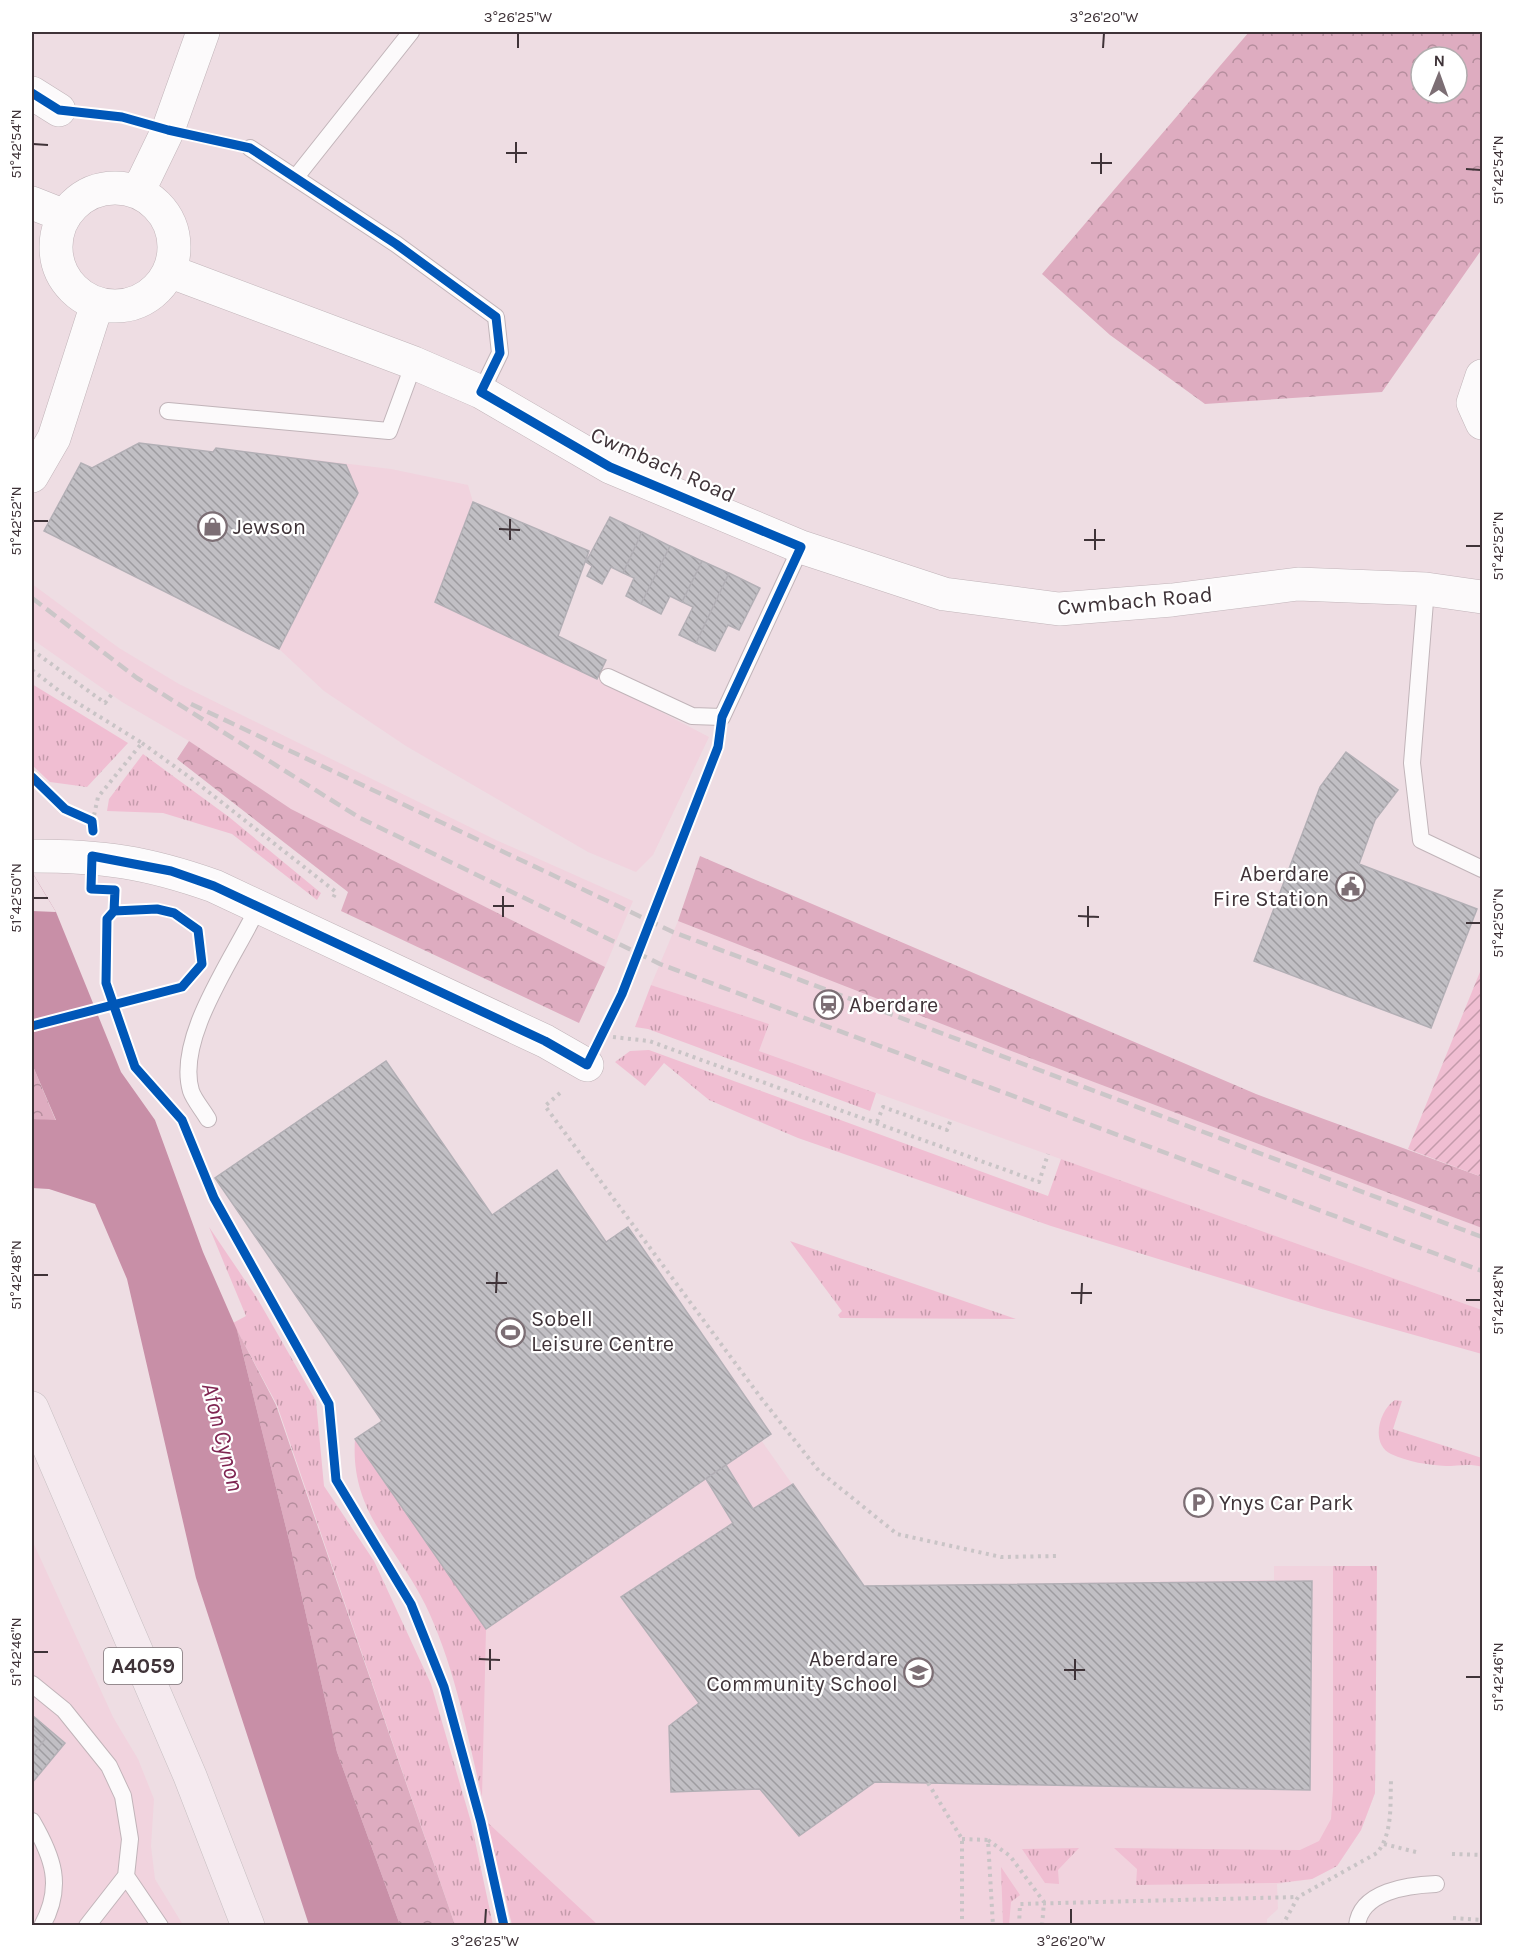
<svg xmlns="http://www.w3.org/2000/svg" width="1514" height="1957" font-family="Karla,sans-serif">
<defs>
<pattern id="grass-tufts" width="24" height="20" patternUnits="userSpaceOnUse" patternTransform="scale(1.5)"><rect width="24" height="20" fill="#f0bed2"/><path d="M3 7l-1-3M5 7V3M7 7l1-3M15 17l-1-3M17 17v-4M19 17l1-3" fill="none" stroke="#c49bab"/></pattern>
<pattern id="forest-crowns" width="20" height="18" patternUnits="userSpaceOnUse" patternTransform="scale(1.5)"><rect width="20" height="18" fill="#deacc0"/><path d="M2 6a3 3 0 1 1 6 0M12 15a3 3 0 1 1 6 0" fill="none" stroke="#b58d9d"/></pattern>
<pattern id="garden-furrows" width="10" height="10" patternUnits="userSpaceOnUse" patternTransform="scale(1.5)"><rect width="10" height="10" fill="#f0bed2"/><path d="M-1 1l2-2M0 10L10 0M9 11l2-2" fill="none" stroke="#c49bab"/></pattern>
<pattern id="building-back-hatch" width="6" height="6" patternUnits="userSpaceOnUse" patternTransform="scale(1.5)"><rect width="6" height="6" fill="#c1bfc4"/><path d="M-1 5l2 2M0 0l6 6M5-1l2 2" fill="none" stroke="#9e9ca0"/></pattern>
</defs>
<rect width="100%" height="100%" fill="#eedde3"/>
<path fill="#f1d3de" d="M139,443l74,9 3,-4 175,21 77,16 5,17 116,49 -31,85 48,24 -8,19 111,58 -56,118 -17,17 -48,-20 -182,-106 -82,-55 -45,-42 -235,-118 37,-68 11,5z
M32,584l87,64 60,36 317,156 137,61 -28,66 -314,-158 -102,-68 -67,-39 -90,-63z
M678,921l328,128 476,179v82l-723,-259 10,-27 -118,-39z
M761,1440l103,146 410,-6v-14h103l-2,227 -14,37 -24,36 -25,13 -35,5 1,25 -11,10v6h-755l-55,-236 11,-34 18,-26z
M32,1540l81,177 25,42 16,40 -3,47 4,33 28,46h-151z"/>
<path fill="url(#grass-tufts)" d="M32,684l96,59 -41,44 -37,-5 -18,-17z
M143,754l86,63 92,76 -4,7 -85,-66 -69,-21 -56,-2 2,-12z
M651,985l118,39 -10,27 117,42 -6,18 -222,-82 -13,-2z
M649,1050l399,146 13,-37 421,151v44l-164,-46 -267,-82 -253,-88 -89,-38 -45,-37 -19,23 -30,-24 15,-11z
M209,1227l48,71 59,103 8,85 50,75 57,123 40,138 22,103h-38l-178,-520 -44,-82 13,-7z
M790,1241l226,78 -176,-1 -2,-3 4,-4z
M1395,1400l7,1 -9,28 89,29v9c-11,-4 -25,-1 -36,-1 -18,-1 -38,-4 -55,-12 -21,-10 -12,-44 4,-54z
M355,1439l131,190 -4,168c-15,-65 -28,-133 -57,-193 -30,-60 -75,-92 -70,-165z
M1333,1566h44l-2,227 -14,37 -24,36 -25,13 -35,4 -141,2 1,-16 -23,-21 186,2 19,-9 12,-22 2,-29z
M487,1822l111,103h-86z
M1079,1848l-21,22 1,14 -14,-1 -23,-34z
M1001,1867l19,28 -9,7 -2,23h-6z"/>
<path fill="url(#forest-crowns)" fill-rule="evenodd" d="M1249,32h233v217l-100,143 -177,12 -95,-69 -68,-61zM1421,57h36v36h-36z
M189,741l102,68 314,158 -26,56 -238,-112 7,-19 -171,-133z
M700,856l556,238 226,83v51l-476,-179 -328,-128z
M32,1064l24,57 -24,-2z
M237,1330l39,75 179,520h-55l-63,-173 -47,-208z"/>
<path fill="url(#garden-furrows)" d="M1482,967v210l-74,-28z"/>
<path fill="#c88fa7" d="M32,872l24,40 65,160 34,48 48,132 34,78 53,214 47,208 63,173h-91l-113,-347 -69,-299 -32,-75 -46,-15 -17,-1v-69l24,1 -24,-56z"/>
<path fill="#eedde3" d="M32,872l10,17 14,23 -24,-1z"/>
<path fill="url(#building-back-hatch)" stroke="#b2afb5" stroke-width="1.5" d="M139,443l74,9 3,-4 130,17 12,28 -79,156 -235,-118 37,-68 11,5z
M473,502l116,49 -31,85 48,24 -9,19 -162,-77z
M610,517l32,15 -19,41 -12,-6 -9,17 -15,-8 5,-10 -6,-4z
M642,532l28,14 -29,58 -15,-8 8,-18 -11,-5z
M670,546l32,15 -20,41 -12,-6 -9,18 -20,-10z
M702,561l27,12 -33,70 -17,-8 14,-28 -11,-5z
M729,573l31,15 -21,42 -11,-5 -13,26 -19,-8z
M1346,752l52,38 -23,30 -16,44 118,45 -46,119 -177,-67 66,-174z
M386,1061l106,154 65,-45 49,72 22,-15 143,207 -285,195 -131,-190 27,-18 -167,-243z
M726,1465l27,44 40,-25 71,102 448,-5 -2,209 -435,-8 -76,54 -39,-47 -89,3 -2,-66 30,-23 -78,-106 112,-74 -27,-44z
M32,1715l33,28 -33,40z
M32,1728l13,11 -13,17z"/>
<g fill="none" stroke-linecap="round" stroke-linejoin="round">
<defs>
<path id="service" d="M250,148l146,96 100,73 4,36 -19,39
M296,177l115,-145
M168,411l221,20 25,-68
M1426,589l-14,174 9,77 61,29
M608,677l84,39 30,1 79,-170
M208,1119c-5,-9 -14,-19 -17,-28 -16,-54 45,-136 67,-184
M32,1684l32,26 45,56 14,30 7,43 -4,37 -39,50
M32,1821c21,36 32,65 10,105
M126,1876l34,50
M1357,1926c3,-35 52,-41 79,-42"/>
<path id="minor" d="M32,93l27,17
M56 247a59 59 0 1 1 118 0a59 59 0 1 1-118 0Z
M138,192l30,-62 35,-98
M32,203l33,13
M169,271l245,92 67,29 129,75 191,80 143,47 115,15 113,-9 126,-16 128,5 56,8
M1482,376l-9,27 9,20
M32,476l22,-38 43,-134
M32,856c71,0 114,6 182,30l331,155 42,24"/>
<path id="primary" d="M32,1408l158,368 58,150"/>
</defs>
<use href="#service" stroke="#c1b4b9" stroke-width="18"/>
<use href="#minor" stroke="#c1b4b9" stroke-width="34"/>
<use href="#primary" stroke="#c7bfc2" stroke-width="34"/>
<path stroke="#c9c4c6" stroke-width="4" stroke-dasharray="3 4.5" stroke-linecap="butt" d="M32,650l73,53 7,-9
M32,670l31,24 79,49 -44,54 -5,23
M142,743l50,36 144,113 -4,8
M605,1034l113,-289
M613,1037l36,4 390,141 9,-28
M560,1093l-15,13 216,292 58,73 78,63 104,23 57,-1
M877,1122l6,-15 64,23 4,-11
M928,1783l34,56v87
M962,1839l26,1 5,86
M988,1840l22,16 34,46 -2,24
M1384,1844l32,8
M1452,1854l30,1
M1453,1918l29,2
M1019,1926l1,-22 278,-7
M1282,1926l16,-29 79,-44c16,-20 13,-48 14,-72"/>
<use href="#service" stroke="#fcfafb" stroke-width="16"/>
<use href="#minor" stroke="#fcfafb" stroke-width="33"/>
<use href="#primary" stroke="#f5eaef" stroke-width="33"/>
<path stroke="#cbc6c8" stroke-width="4.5" stroke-dasharray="12 6" stroke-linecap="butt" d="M32,598l105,80 223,140 300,146 822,307
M191,704l482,228 809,305"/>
<defs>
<path id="cycleway" d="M32,93l27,17 63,7 46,13 82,18 146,96 100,73 4,36 -19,39 129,75 191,80 -79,170 -4,30 -96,247 -35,71 -42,-24 -331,-155 -43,-15 -79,-15 -1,33 24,1 -1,21 -7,8 -1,64 29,84 47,53 32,78 115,206 7,76 75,124 33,83 37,135 23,104
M32,777l33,32 27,12 1,10
M32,1026l150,-39 20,-23 -4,-34 -24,-17 -17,-4 -43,2"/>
</defs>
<use href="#cycleway" stroke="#fff" stroke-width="13"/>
<use href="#cycleway" stroke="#0057b8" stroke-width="9"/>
</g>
<path fill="none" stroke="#3f3338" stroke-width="2" d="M518,48v-15M1103,48l1,-15M33,144l15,1M506,153h21M516,163v-21M1091,163h21M1466,169l15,1M1101,174v-21M33,521h15M499,529l21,1M510,540v-21M1084,540h21M1466,546h15M1095,550v-21M33,898h15M493,906h21M1078,916l21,1M503,917v-21M1466,923h15M1088,927v-21M33,1275h15M486,1283h21M496,1293l1,-21M1071,1293h21M1466,1300h15M1081,1304l1,-21M33,1652h15M479,1659l21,1M490,1670v-21M1064,1670h21M1466,1677h15M1075,1680v-21M485,1924l1,-15M1071,1924v-15"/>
<defs>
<symbol id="shop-ring" viewBox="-11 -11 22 22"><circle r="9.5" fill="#fff" stroke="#7c6e74" stroke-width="1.5"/><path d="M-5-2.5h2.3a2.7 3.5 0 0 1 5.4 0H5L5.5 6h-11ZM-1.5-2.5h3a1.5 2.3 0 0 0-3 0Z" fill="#7c6e74"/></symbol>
<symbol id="civic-ring" viewBox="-11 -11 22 22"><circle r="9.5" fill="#fff" stroke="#7c6e74" stroke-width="1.5"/><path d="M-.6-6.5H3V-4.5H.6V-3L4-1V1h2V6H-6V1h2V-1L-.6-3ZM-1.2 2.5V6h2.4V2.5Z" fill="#7c6e74"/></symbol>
<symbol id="station-ring" viewBox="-11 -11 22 22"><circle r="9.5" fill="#fff" stroke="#7c6e74" stroke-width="1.5"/><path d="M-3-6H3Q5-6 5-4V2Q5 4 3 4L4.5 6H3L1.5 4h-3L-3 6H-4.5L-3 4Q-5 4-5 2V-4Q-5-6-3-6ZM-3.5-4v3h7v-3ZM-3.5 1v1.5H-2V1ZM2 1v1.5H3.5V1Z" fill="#7c6e74"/></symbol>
<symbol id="stadium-ring" viewBox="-11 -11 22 22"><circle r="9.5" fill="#fff" stroke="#7c6e74" stroke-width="1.5"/><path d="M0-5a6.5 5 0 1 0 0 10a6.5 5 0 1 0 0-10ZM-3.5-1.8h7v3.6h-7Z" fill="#7c6e74"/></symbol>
<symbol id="parking-ring" viewBox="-11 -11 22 22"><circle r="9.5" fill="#fff" stroke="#7c6e74" stroke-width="1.5"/><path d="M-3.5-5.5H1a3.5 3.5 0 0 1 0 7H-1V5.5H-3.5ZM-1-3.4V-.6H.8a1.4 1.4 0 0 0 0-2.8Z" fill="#7c6e74"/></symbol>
<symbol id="school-ring" viewBox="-11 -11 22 22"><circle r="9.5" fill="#fff" stroke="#7c6e74" stroke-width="1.5"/><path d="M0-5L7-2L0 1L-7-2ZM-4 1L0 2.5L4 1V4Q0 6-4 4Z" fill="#7c6e74"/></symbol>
</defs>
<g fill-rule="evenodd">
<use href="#shop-ring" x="196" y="510" width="33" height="33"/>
<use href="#civic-ring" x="1334" y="870" width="33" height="33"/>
<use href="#station-ring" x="812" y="988" width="33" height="33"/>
<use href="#stadium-ring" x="494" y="1316" width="33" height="33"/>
<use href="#parking-ring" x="1182" y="1486" width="33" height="33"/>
<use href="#school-ring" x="902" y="1656" width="33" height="33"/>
</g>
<g text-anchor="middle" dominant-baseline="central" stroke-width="4.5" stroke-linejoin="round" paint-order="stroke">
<rect fill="#fff" stroke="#797074" stroke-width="1.5" x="104" y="1648" width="78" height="36" rx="4.5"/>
<g font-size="21" font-weight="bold" fill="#3f3338">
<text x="143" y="1666">A4059</text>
</g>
<g font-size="22" fill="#3f3338" stroke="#fff">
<text transform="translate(663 465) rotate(24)">Cwmbach Road</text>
<text transform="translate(1135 601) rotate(-5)">Cwmbach Road</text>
</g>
<g font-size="22" fill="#3f3338" stroke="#fff" text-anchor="start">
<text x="233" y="527">Jewson</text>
<text x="1329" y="874" text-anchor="end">Aberdare<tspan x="1329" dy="25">Fire Station</tspan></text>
<text x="849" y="1005">Aberdare</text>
<text x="531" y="1319">Sobell<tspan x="531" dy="25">Leisure Centre</tspan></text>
<text x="1219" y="1503">Ynys Car Park</text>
<text x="898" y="1659" text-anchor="end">Aberdare<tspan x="898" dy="25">Community School</tspan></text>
</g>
<g font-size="24" font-style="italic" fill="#7f2552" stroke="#fff">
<text transform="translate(223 1437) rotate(76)">Afon Cynon</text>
</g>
</g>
<rect width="1514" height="1957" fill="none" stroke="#ffffff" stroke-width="66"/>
<g transform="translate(1439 75) rotate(1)"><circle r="28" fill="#ffffff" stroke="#b2adaf" stroke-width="1.5"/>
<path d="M0-4.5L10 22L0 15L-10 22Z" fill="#7c6e74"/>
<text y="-9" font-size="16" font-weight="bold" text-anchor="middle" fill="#3f3338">N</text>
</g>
<rect x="33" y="33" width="1448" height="1891" fill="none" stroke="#3f3338" stroke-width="2"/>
<g font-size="15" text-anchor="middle" fill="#3f3338">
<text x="518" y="22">3°26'25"W</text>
<text x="1104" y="22">3°26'20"W</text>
<text transform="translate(16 144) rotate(-90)" y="5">51°42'54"N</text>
<text transform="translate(1498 170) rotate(-90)" y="5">51°42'54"N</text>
<text transform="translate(16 521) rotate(-90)" y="5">51°42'52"N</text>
<text transform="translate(1498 546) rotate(-90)" y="5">51°42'52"N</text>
<text transform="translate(16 898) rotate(-90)" y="5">51°42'50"N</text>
<text transform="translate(1498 923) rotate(-90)" y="5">51°42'50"N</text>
<text transform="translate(16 1275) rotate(-90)" y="5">51°42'48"N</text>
<text transform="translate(1498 1300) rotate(-90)" y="5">51°42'48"N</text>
<text transform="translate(16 1652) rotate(-90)" y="5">51°42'46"N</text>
<text transform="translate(1498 1677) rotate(-90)" y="5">51°42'46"N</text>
<text x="485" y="1946">3°26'25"W</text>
<text x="1071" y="1946">3°26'20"W</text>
</g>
</svg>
